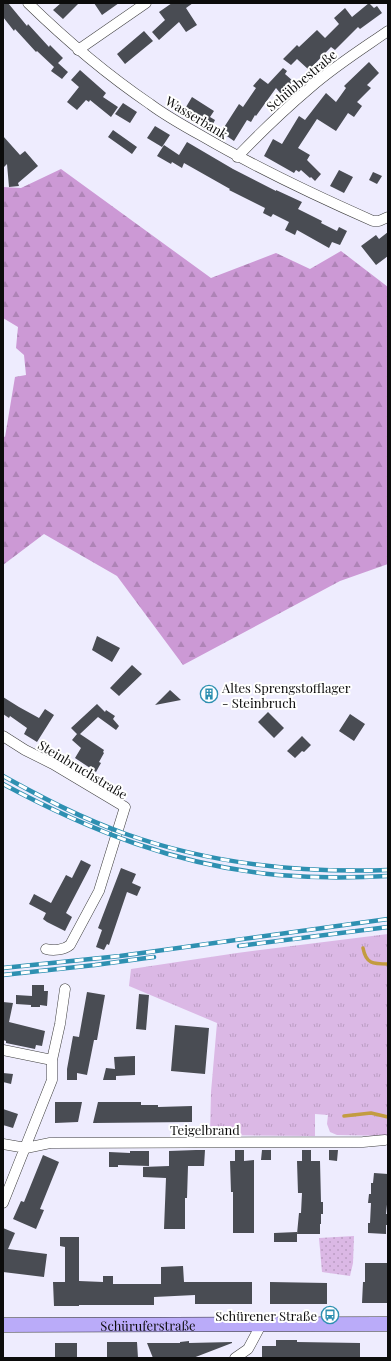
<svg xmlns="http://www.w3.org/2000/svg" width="391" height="1361" font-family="'Playfair Display',serif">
<defs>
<pattern id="grass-tufts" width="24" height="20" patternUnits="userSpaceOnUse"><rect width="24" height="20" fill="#dbb8e5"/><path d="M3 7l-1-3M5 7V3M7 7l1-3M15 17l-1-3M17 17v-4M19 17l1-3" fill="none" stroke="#bb9dc3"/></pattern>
<pattern id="forest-firs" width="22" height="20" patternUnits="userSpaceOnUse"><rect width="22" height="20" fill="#cc99d5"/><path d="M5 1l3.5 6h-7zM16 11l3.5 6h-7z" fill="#ae83b6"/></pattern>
<pattern id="park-dots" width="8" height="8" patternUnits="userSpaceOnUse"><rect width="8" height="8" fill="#dbb8e5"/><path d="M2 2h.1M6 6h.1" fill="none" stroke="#bb9dc3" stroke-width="1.8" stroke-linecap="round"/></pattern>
</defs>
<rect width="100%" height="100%" fill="#eeecfe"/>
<path fill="url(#grass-tufts)" d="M388,934v202l-51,-1 -7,-3 -3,-8 1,-9 -13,-1v22l-105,-1 1,-43 6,-69 -88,-37 2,-17 106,-16z"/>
<path fill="url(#forest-firs)" d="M61,169l150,109 65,-25 34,16 31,-18 47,36v277l-48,17 -157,84 -66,-89 -73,-42 -41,31v-129l2,1 10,-60 11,-2 -2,-20 -8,-7 2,-21 -15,-9v-131l18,1z"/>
<path fill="url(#park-dots)" d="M354,1236l-1,27 -3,13 -28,-4 -3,-34z"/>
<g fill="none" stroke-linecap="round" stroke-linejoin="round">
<path stroke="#c39c40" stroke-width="3.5" d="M363,948c3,16 10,16 25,16
M344,1116l27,-3 17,4"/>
</g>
<path fill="#494c53" d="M3,3h5l19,23 1,-2 21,23 1,-2 13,13 -5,5 10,9 -6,7 -11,-8 3,-4 -17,-16 -1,1 -21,-23 -1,2 -11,-14z
M61,3h18l-16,16 -10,-9z
M94,3h25l-17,12z
M172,3h21l-7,5 11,17 -11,7 -7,-10 -20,18 -7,-8 13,-12 -6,-8z
M369,3l5,5 3,-2 5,7 -22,16 -2,-2 -23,23 -4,-3 -22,23 -12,-11 -6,6 -8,-6 14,-14 2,2 18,-17 8,8 14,-14 -5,-6 11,-10 7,9z
M144,31l9,10 -28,23 -8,-10z
M369,62l10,11 -12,12 4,3 -14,14 5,4 -8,11 -6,-4 -12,18 -19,-12 -19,29 12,7 -3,5 14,14 -6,7 -4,-4 -1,1 -9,-8 -2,2 -3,-2 -2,3 -30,-17 9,-17 9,5 17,-28 6,4 21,-27 10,9 10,-14 -2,-2z
M283,68l4,3 -2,3 8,7 -12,13 -5,-6 -20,28 -1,-1 -4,7 -4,-2 -13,21 -13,-9 18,-28 4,3 13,-19 -3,-2 7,-8 8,6z
M80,70l26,23 -3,4 15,10 -7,10 -21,-17 -1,2 -3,-2 -9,10 -10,-8 12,-15 -8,-7z
M192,97l22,14 -4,6 5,3 -4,8 -28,-16z
M123,103l14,9 -7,11 -15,-9z
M155,126l15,9 -8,12 -15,-9z
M113,130l24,17 -5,7 -24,-17z
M3,136l17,19 5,-4 13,15 -20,17 1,3 -10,1 -2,-23 -4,4z
M187,142l46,27 43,22v-1l26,12 -4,7 24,12 -1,2 16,8 2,-4 8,4 -7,14 -8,-3 -3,6 -32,-18 -2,5 -10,-5 4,-8 -16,-8 -2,3 -8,-4 2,-5 -36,-18 1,-1 -46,-26 -2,5 -10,-6 -1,2 -14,-8 7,-11 15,10z
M339,170l14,7 -9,16 -14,-7z
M373,172l9,4 -5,8 -8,-4z
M388,232v24l-12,9 -15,-19 15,-11 3,4z
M97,636l23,12 -8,14 -20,-12z
M132,665l10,9 -23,22 -9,-8z
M212,686l6,9 -12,8 -6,-9z
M170,690l11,10 -26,5z
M3,697l16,10 20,11 6,-9 9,6 -17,27 -13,-8 3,-6 -17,-12 -1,2 -6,-4z
M97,704l8,8 1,-2 9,6 -2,3 6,7 -3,4 -18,-13 -18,17 24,16 -1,2 1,1 -5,9 2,1 -5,9 -21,-14 6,-10 -9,-8 5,-6 -6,-6z
M268,712l16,16 -10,10 -16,-16z
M350,714l15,10 -11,17 -15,-10z
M302,736l9,9 -7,7 -2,-1 -7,7 -8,-7z
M81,860l10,5 -25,48 6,4 -7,14 -18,-9 -4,-3 3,-6 -17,-9 5,-10 17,9 15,-28 6,3z
M121,868l15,6 -4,9 9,4 -4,9 -10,-4 -18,53 -2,-1 -3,6 -8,-3 6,-17 -4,-2z
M32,985h12v6h4l-1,15 -7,-1v2h-9v-2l-15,-1v-9l16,1z
M87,992l18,3 -8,45h-3l-7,35 -10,-2v7h-10v-11l6,-33 6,1z
M139,994l10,1 -3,35 -10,-1z
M3,1002l10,1 -4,19 36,9 -3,15 -6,-1 -1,4 -29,-6v-2l-3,-1z
M175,1025l34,3 -4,46 -34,-3z
M135,1056v19l-19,1v4h-13l3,-12 9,1 -1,-12z
M3,1073l10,1 -2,10 -8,-2z
M55,1102h27l-4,20 -23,1z
M98,1102h43v3h17v2l34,-1v16l-99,1z
M3,1109l15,5 -5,14 -10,-3z
M196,1150h9l-1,16h-16l-1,32h-2v31h-21l2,-51 -23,-1v-10l26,-1v-15z
M235,1150h9v11l10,-1v73h-21v-41h-2l-1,-31h5z
M262,1150h9v10h-10z
M302,1150h9v11h9l1,41h2v12h-2v10h-1v10h-23l2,-21h2l1,-20h-4l-1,-32h5z
M329,1150h9l-1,11 -8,-1z
M130,1151h19v15l-31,-1v2h-9v-15l21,1z
M43,1155l16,7 -19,47 4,1 -8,19 -23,-10 8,-18 3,1z
M374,1173l14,1v21l-2,19h2v11h-2v9l-18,-1v-10h2l1,-20h-3l1,-9h2v-11h2z
M3,1228l12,5 -7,16 39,5 -3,23 -41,-5z
M297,1232v10h-23v-9z
M60,1237h19v44l24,1v-6h10v8h48v-17l22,-1 1,16h68v22h-57v-9l-41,2v8h-75v1h-25l-1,-24h12v-35l-5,-1z
M365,1263h23v40h-26l1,-21h2z
M270,1282l57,1v21h-57z
M276,1340h21v2l63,1v15h-98v-12h14z
M189,1341v2l43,-1v1l-39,15h-40l-6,-15h33v-1z
M107,1342h30l1,16h-31z
M55,1343h22v15h-22z"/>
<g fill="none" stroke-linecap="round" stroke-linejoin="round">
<defs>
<path id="street" d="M28,3c38,37 78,71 122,101 16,12 34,22 52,32 55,32 112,59 171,85h6l9,-4
M78,50l68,-47
M237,157c24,-25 48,-48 74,-70 24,-21 51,-38 77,-56
M3,736l22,14 28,14 72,43 -26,84 -29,54c-6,5 -17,6 -24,4
M3,1050l49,10
M3,1144l23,4 24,-5 313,-1 22,-2
M3,1203l49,-123v-20l8,-36 5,-35
M235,1358l13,-9 14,-26"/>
<g id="secondary">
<path id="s1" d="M3,1325l385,-1"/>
</g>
</defs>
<use href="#street" stroke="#3f3f3f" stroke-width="11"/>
<use href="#secondary" stroke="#2e2e2e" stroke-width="15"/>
<use href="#street" stroke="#fff" stroke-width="10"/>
<use href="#secondary" stroke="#baabf9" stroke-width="14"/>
<defs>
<path id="rail" d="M3,776c40,22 80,43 123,58 84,30 173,39 262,36
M3,784c87,47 176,82 275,91 37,3 74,3 110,1
M239,946l149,-19
M3,968l117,-12 268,-37
M3,975l92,-10 59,-8"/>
</defs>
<use href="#rail" stroke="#2e90b1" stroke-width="4.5"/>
<use href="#rail" stroke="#fff" stroke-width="3" stroke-dasharray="9" stroke-linecap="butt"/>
</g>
<defs>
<symbol id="building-ring" viewBox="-11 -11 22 22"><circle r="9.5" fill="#fff" stroke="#2e90b1" stroke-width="1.5"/><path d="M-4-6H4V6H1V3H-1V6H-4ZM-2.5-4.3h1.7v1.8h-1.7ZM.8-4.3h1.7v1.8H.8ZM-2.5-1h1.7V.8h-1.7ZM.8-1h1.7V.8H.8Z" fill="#2e90b1"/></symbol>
<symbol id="bus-ring" viewBox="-11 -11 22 22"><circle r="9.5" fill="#fff" stroke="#2e90b1" stroke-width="1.5"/><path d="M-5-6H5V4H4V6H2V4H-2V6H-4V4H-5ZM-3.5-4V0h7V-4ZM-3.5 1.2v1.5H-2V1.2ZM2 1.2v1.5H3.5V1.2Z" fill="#2e90b1"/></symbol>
</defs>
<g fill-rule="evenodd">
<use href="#building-ring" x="199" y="684" width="20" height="20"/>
<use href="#bus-ring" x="320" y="1305" width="20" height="20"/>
</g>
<g text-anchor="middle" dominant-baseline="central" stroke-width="4" stroke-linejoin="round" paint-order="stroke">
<g font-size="13" fill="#0c0c0c" stroke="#fff">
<text transform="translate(301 80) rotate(-40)">Schübbestraße</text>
<text transform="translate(197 117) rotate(31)">Wasserbank</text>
<text transform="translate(83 769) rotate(31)">Steinbruchstraße</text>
<text x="205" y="1129">Teigelbrand</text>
<text stroke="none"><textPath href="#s1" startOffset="145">Schüruferstraße</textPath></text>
</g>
<g font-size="13" fill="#0c0c0c" stroke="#fff" text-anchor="start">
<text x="222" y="687">Altes Sprengstofflager<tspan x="222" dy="15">- Steinbruch</tspan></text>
<text x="317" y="1315" text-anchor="end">Schürener Straße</text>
</g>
</g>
<rect width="391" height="1361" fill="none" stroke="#0c0c0c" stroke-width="8"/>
</svg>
